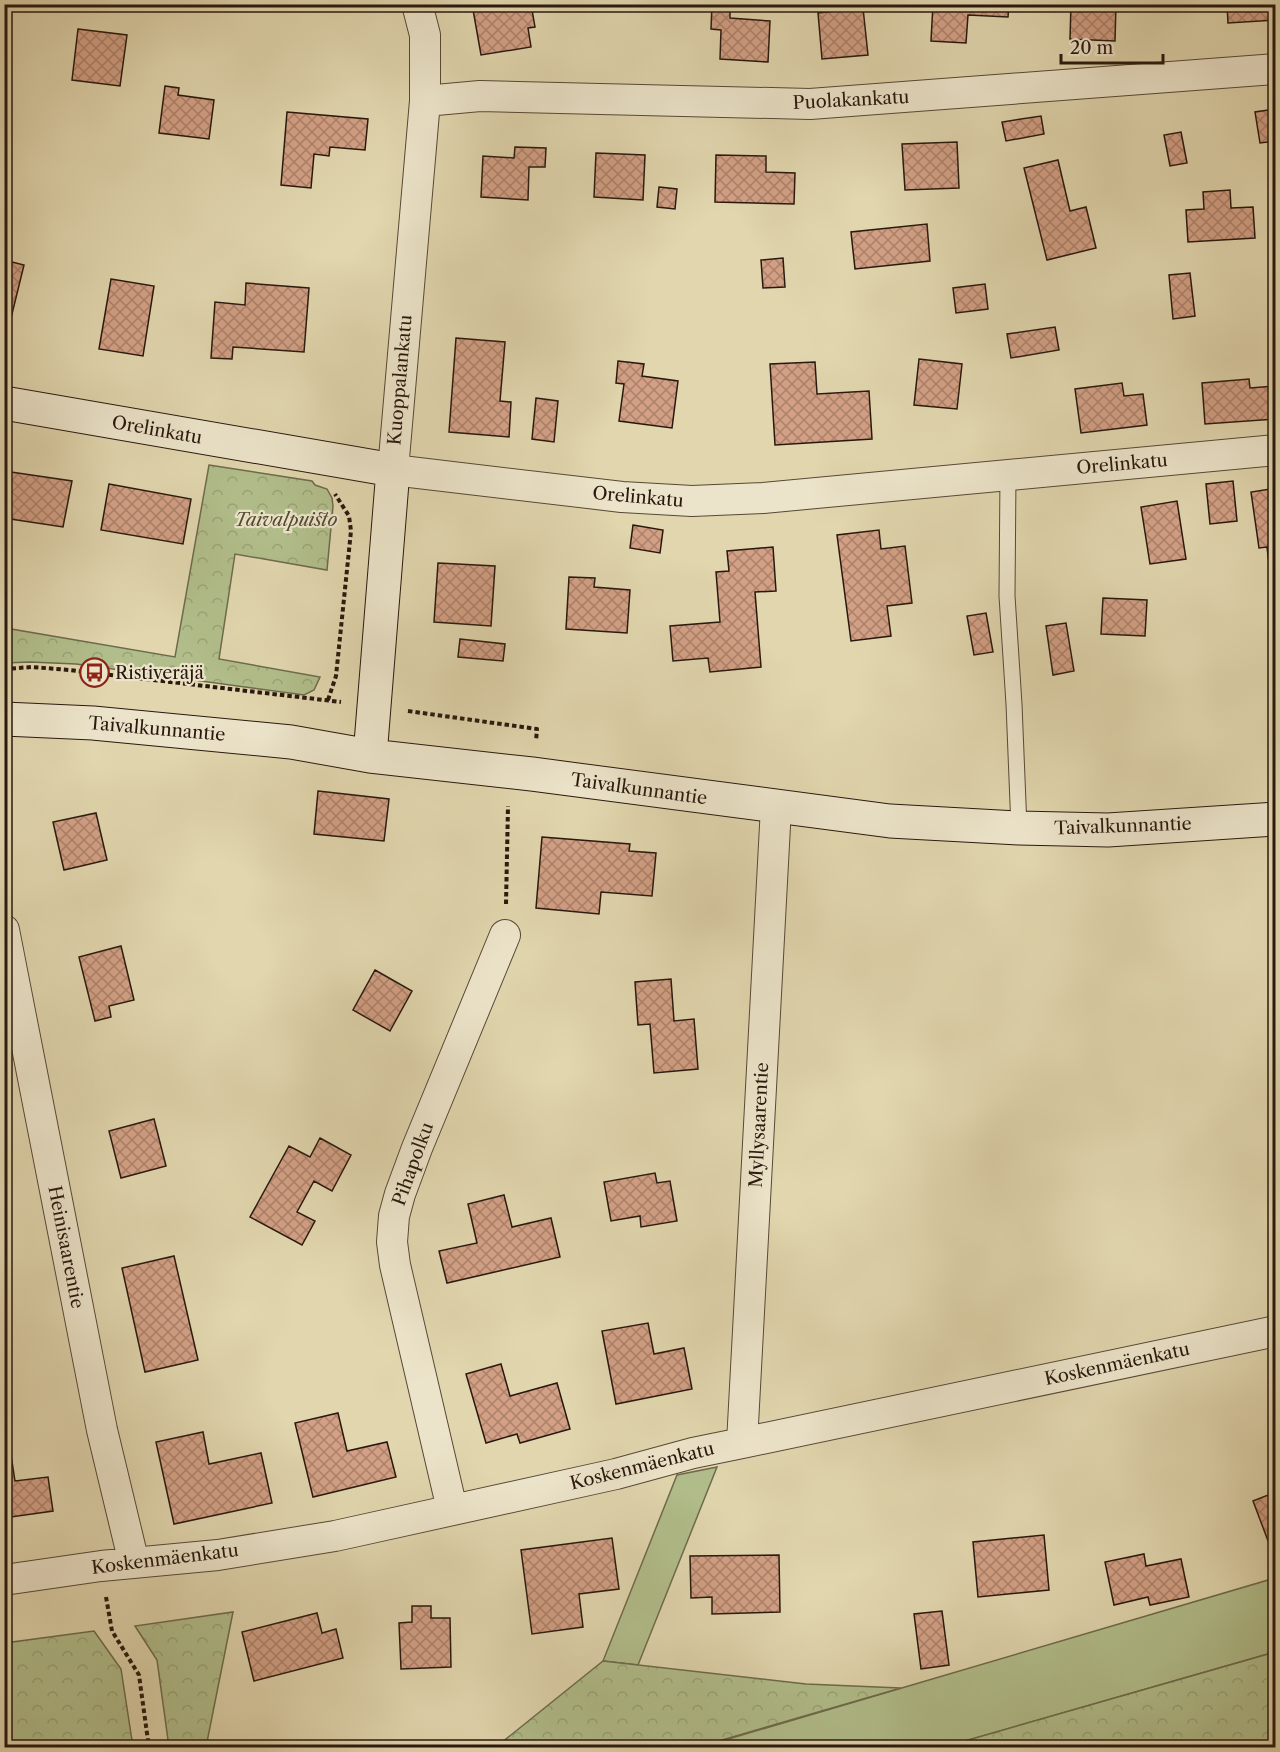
<svg xmlns="http://www.w3.org/2000/svg" width="1280" height="1752" font-family="'Libre Caslon Text',serif">
<defs>
<pattern id="forest-crowns" width="20" height="18" patternUnits="userSpaceOnUse" patternTransform="scale(1.5)"><rect width="20" height="18" fill="#b1be8b"/><path d="M2 6a3 3 0 1 1 6 0M12 15a3 3 0 1 1 6 0" fill="none" stroke="#98a377"/></pattern>
<pattern id="building-cross-hatch" width="8" height="8" patternUnits="userSpaceOnUse" patternTransform="scale(1.5)"><rect width="8" height="8" fill="#d3a085"/><path d="M0 0l8 8M0 8l8-8" fill="none" stroke="#ab816b"/></pattern>
</defs>
<rect width="100%" height="100%" fill="#e1d6ae"/>
<filter id="stains"><feTurbulence type="fractalNoise" baseFrequency=".00333" numOctaves="4"/><feColorMatrix values="0 0 0 0 .2 0 0 0 0 .09 0 0 0 0 .02 0 0 0 .5 -.17"/></filter>
<radialGradient id="worn" r=".72"><stop offset=".6" stop-color="#630" stop-opacity="0"/><stop offset="1" stop-color="#630" stop-opacity=".3"/></radialGradient>
<path fill="#b1be8b" stroke="#6d6b4c" stroke-width="1.5" d="M717,1467l-79,198 -35,-4 74,-186z
M1275,1578v74l-331,95 -246,1z"/>
<path fill="url(#forest-crowns)" stroke="#6d6b4c" stroke-width="1.5" d="M209,465l103,16 3,4 12,4 5,9 1,8 -6,64 -92,-16 -16,105 101,18 -6,13 -10,5 -228,-31 -46,-2 -25,1v-35l170,29z
M233,1612l-27,135h-37l-12,-87 -22,-34z
M94,1631l27,38 12,78h-128v-104z
M1275,1652v95h-331z
M603,1661l203,23 95,4 -203,59h-202z"/>
<path fill="url(#building-cross-hatch)" stroke="#29180e" stroke-width="1.5" d="M472,4h59l4,23 -7,1 3,19 -50,8z
M712,4h18v14l40,3 -2,41 -48,-3 1,-29 -10,-1z
M933,4h76l-1,13 -40,-2 -2,28 -35,-2z
M1071,4h45l-1,37 -45,-2z
M1227,4h48l1,16 -48,3z
M863,8l5,47 -46,4 -4,-46z
M78,29l49,6 -7,51 -48,-6z
M165,86l14,2 -1,7 36,5 -5,39 -50,-6z
M1276,109v32l-16,2 -5,-31z
M287,112l81,7 -3,31 -35,-3 -1,9 -15,-2 -3,34 -30,-3z
M1041,116l3,18 -38,7 -4,-19z
M1181,132l6,31 -17,3 -6,-31z
M957,142l2,46 -54,2 -3,-46z
M515,147l31,1 -1,19h-16l-1,33 -47,-3 2,-41 31,2z
M596,153l49,2 -2,45 -49,-3z
M716,155l50,1v16l29,1 -1,31 -79,-2z
M1058,160l12,51 16,-4 10,41 -49,12 -23,-92z
M659,187l18,2 -2,20 -18,-2z
M1230,190l1,18 22,-1 2,31 -67,4 -2,-32 18,-1 -1,-17z
M927,224l3,37 -75,8 -4,-37z
M783,258l2,29 -22,1 -2,-28z
M4,260l20,5 -13,53 -7,-2z
M1190,273l5,43 -22,3 -4,-44z
M111,279l43,7 -11,70 -44,-7z
M246,283l63,5 -5,64 -71,-5 -1,12 -21,-1 4,-56 30,3z
M985,284l3,25 -32,4 -3,-25z
M1055,327l4,23 -48,8 -4,-24z
M456,338l49,4 -5,59 11,1 -2,35 -60,-5z
M919,359l43,5 -5,45 -43,-4z
M618,361l26,3 -2,12 36,5 -6,47 -53,-7 5,-37 -8,-1z
M815,362l2,32 52,-3 3,48 -97,6 -5,-81z
M1249,379l1,9 24,-2 2,33 -71,5 -3,-41z
M1122,383l2,13 19,-2 4,31 -66,8 -6,-44z
M536,398l22,3 -4,41 -22,-3z
M4,471l68,10 -9,46 -59,-9z
M1233,481l4,40 -27,3 -4,-40z
M109,484l82,15 -8,45 -82,-14z
M1276,488v75l-7,1 -2,-17 -8,1 -8,-56z
M1177,501l9,58 -36,5 -9,-57z
M633,525l30,5 -3,23 -30,-5z
M879,530l2,19 24,-3 7,57 -25,3 4,30 -40,5 -14,-106z
M773,547l3,44 -21,1 6,75 -51,5 -2,-14 -35,3 -3,-35 50,-4 -4,-50 13,-1 -2,-20z
M438,563l57,3 -4,60 -57,-4z
M569,577l26,1 -1,9 36,3 -3,43 -61,-4z
M1103,598l44,2 -2,36 -44,-2z
M986,613l7,39 -19,3 -7,-39z
M1066,623l8,48 -21,4 -7,-49z
M460,639l45,5 -2,17 -45,-4z
M318,791l71,8 -5,42 -70,-7z
M96,813l11,47 -43,10 -11,-48z
M542,837l88,7 -1,7 27,2 -4,43 -51,-4 -2,22 -63,-6z
M121,946l13,54 -25,6 2,11 -16,4 -16,-64z
M375,970l37,21 -22,40 -37,-21z
M671,979l3,42 20,-2 4,50 -44,4 -4,-49 -12,1 -3,-43z
M154,1119l12,47 -45,12 -12,-47z
M320,1138l31,17 -19,36 -18,-10 -17,31 18,9 -13,24 -52,-28 39,-71 21,11z
M655,1173l2,10 13,-2 7,40 -36,6 -1,-11 -29,5 -7,-39z
M504,1195l8,32 39,-9 9,39 -113,26 -8,-32 38,-8 -9,-39z
M174,1256l24,104 -53,12 -23,-104z
M648,1323l6,31 30,-6 8,41 -76,15 -14,-73z
M501,1364l9,32 47,-13 13,46 -50,14 -3,-9 -31,9 -20,-69z
M338,1413l9,38 40,-9 9,35 -83,20 -18,-74z
M203,1432l6,32 52,-11 11,50 -98,21 -18,-82z
M4,1455h7l4,26 33,-4 5,34 -49,7z
M1276,1492v70l-23,-61z
M1044,1535l5,55 -71,7 -5,-55z
M612,1538l7,51 -40,5 4,33 -51,7 -11,-84z
M1144,1554l2,12 35,-7 8,38 -39,8 -2,-8 -34,8 -9,-43z
M779,1555l1,57 -68,2v-17l-21,1 -1,-42z
M412,1606h19v12h19l1,49 -50,2 -2,-46 13,-1z
M942,1611l7,54 -28,4 -7,-55z
M317,1613l5,20 14,-4 7,29 -89,23 -12,-49z"/>
<g fill="none" stroke-linecap="round" stroke-linejoin="round">
<defs>
<path id="lane" d="M1008,475l-1,121 7,108 5,124"/>
<path id="street" d="M417,4l8,31v66l-32,369 229,27 70,4 71,-3 513,-48
M425,101l55,-5 330,8 466,-35
M4,930l98,500 32,133
M742,1443l34,-636
M452,1509l-57,-244 -3,-23 2,-26 6,-22 17,-46 88,-213
M4,1580l97,-14 117,-11 117,-19 281,-62 77,-21 49,-10 534,-112"/>
<path id="secondary" d="M4,403l389,67 -23,286
M4,719l89,4 198,19 79,14 162,18 358,47 129,7 89,2 168,-11"/>
</defs>
<use href="#lane" stroke="#574836" stroke-width="17"/>
<use href="#street" stroke="#574836" stroke-width="32"/>
<use href="#secondary" stroke="#29180e" stroke-width="35"/>
<path stroke="#29180e" stroke-width="4" stroke-dasharray="4.5 3" stroke-linecap="butt" d="M4,669l28,-2 37,3 272,32
M328,700l8,-24 15,-145 -2,-15 -14,-22
M408,711l129,18 -1,12
M506,904l2,-98
M106,1597l6,34 27,44 10,73"/>
<use href="#lane" stroke="#ece4ca" stroke-width="15"/>
<use href="#street" stroke="#ece4ca" stroke-width="30"/>
<use href="#secondary" stroke="#ece4ca" stroke-width="33"/>
</g>
<defs>
<symbol id="bus-ring" viewBox="-11 -11 22 22"><circle r="9.5" fill="#ece4ca" stroke="#8f2418" stroke-width="1.5"/><path d="M-5-6H5V4H4V6H2V4H-2V6H-4V4H-5ZM-3.5-4V0h7V-4ZM-3.5 1.2v1.5H-2V1.2ZM2 1.2v1.5H3.5V1.2Z" fill="#8f2418"/></symbol>
</defs>
<g fill-rule="evenodd">
<use href="#bus-ring" x="78" y="656" width="33" height="33"/>
</g>
<g text-anchor="middle" dominant-baseline="central" stroke-width="4.5" stroke-linejoin="round" paint-order="stroke">
<g font-size="18" fill="#29180e" stroke="#ece4ca">
<text transform="translate(851 100) rotate(-3)">Puolakankatu</text>
<text transform="translate(400 380) rotate(-85)">Kuoppalankatu</text>
<text transform="translate(157 430) rotate(10)">Orelinkatu</text>
<text transform="translate(1122 464) rotate(-5)">Orelinkatu</text>
<text transform="translate(638 497) rotate(5)">Orelinkatu</text>
<text transform="translate(157 729) rotate(5)">Taivalkunnantie</text>
<text transform="translate(639 789) rotate(8)">Taivalkunnantie</text>
<text transform="translate(1123 826) rotate(-2)">Taivalkunnantie</text>
<text transform="translate(759 1125) rotate(-87)">Myllysaarentie</text>
<text transform="translate(413 1164) rotate(-70)">Pihapolku</text>
<text transform="translate(66 1247) rotate(79)">Heinisaarentie</text>
<text transform="translate(1117 1364) rotate(-12)">Koskenmäenkatu</text>
<text transform="translate(642 1466) rotate(-14)">Koskenmäenkatu</text>
<text transform="translate(165 1559) rotate(-7)">Koskenmäenkatu</text>
</g>
<g font-size="18" font-style="italic" fill="#524a34" stroke="#ece4ca">
<text x="286" y="520">Taivalpuisto</text>
</g>
<g font-size="18" fill="#29180e" stroke="#ece4ca" text-anchor="start">
<text x="115" y="673">Ristiveräjä</text>
</g>
</g>
<rect width="1280" height="1752" fill="none" stroke="#e1d6ae" stroke-width="24"/>
<rect x="6" y="6" width="1268" height="1740" fill="none" stroke="#29180e" stroke-width="3"/>
<rect x="12" y="12" width="1256" height="1728" fill="none" stroke="#29180e" stroke-width="1.5"/>
<path d="M1061 54v9h102v-9" fill="none" stroke="#29180e" stroke-width="3"/>
<text x="1070" y="54" font-size="18" fill="#29180e" stroke="#ece4ca" stroke-width="4.5" paint-order="stroke">20 m</text>
<rect width="100%" height="100%" filter="url(#stains)"/>
<rect width="100%" height="100%" fill="url(#worn)"/>
</svg>
